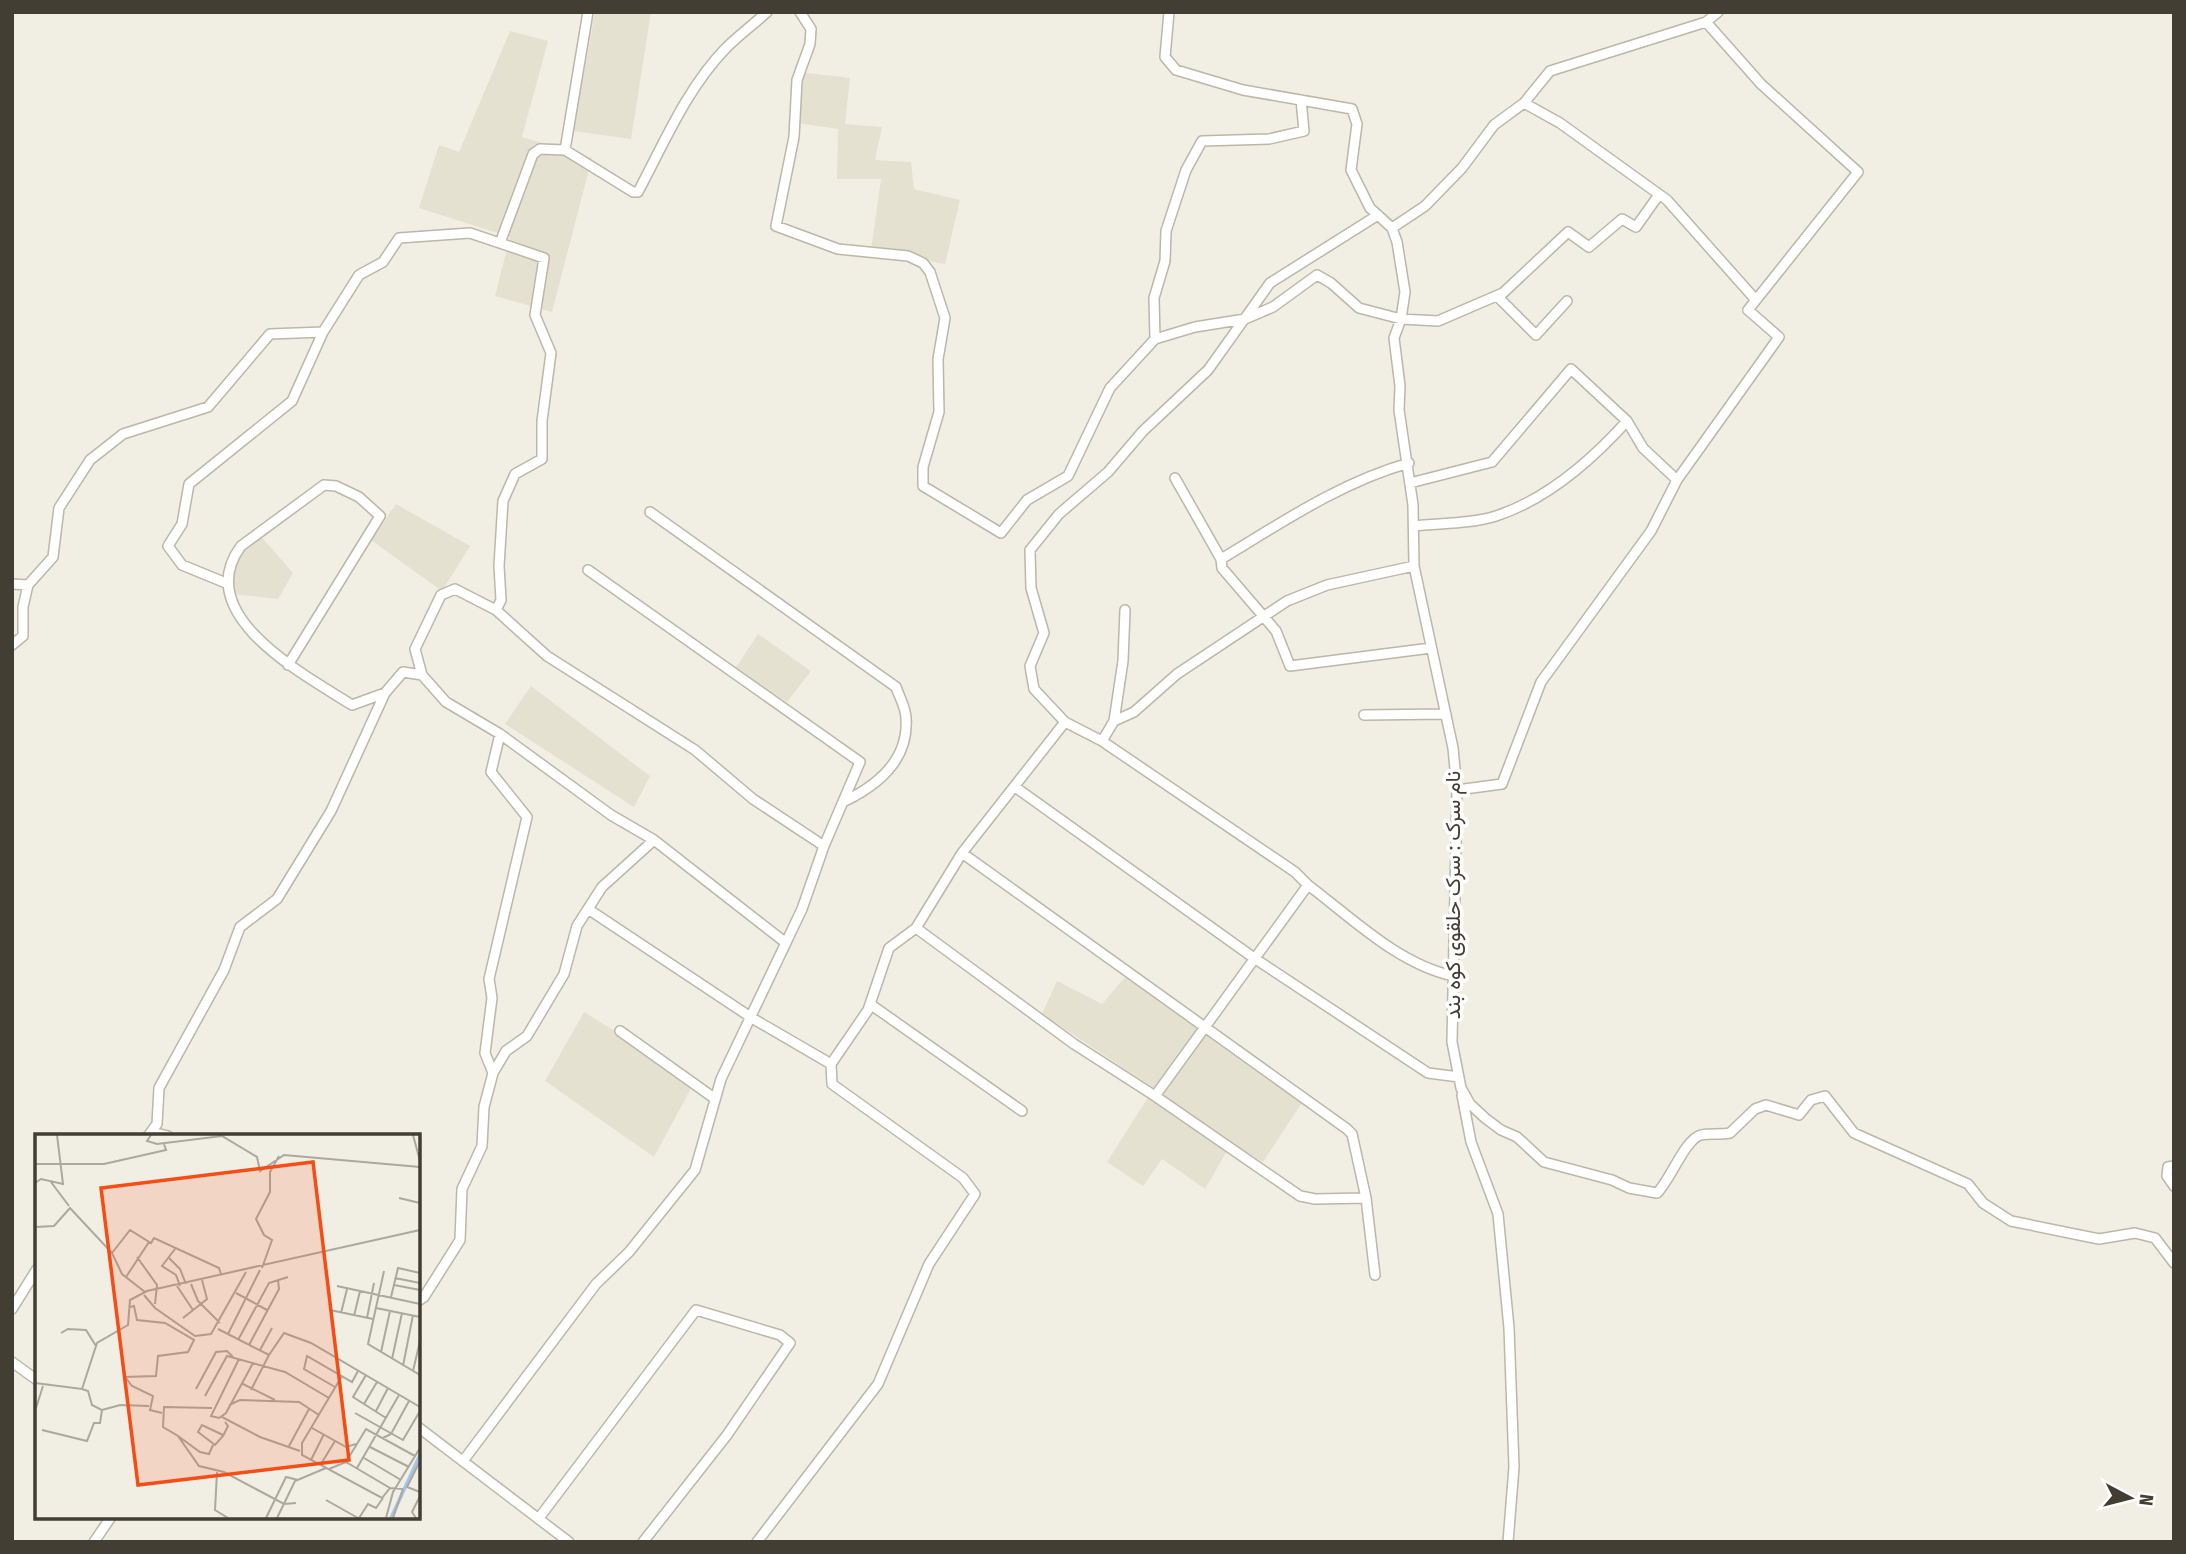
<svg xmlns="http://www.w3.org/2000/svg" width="2186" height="1554" font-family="'Fira Sans Condensed',Vazirmatn,sans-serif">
<rect width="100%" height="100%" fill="#f1eee3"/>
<path fill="#e5e1d1" d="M595,12h56l-20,127 -58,-8z
M510,31l38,10 -26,96 70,21 -40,154 -57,-16 15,-59 -91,-29 20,-63 20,7z
M797,72l53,6 -5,46 37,3 -7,33 36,2 3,27 46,11 -15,64 -74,-13 10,-72h-44l1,-50 -47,-7z
M396,504l74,42 -28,45 -71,-51z
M258,533l35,40 -15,26 -45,-5 2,-41z
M758,634l53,37 -24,31 -52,-33z
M531,686l119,90 -16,31 -129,-83z
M1126,976l177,125 -40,61 -32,-18 -26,45 -43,-30 -19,27 -36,-24 47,-74 -112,-74 15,-33 45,23z
M584,1012l111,69 -41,76 -109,-76z"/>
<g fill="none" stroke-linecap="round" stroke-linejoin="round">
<defs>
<path id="street" d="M800,12l11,17 -1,15 -13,36 -3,57 -18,89 62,23 70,7 15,7 7,9 15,46 -7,41 1,53 -16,55v19l78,47 26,-33 41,-24 42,-88 45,-49 40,-12 50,-8 28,-12 44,-32 14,8 28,25 42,11 37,2 65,-28 65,-61 21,15 33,-28 14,8 22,-31
M1169,12l-4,45 11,13 67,20 109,19 5,15 -6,46 19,38 22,20 5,14 8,50 -4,27 -7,19 6,48 -1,24 14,95 1,61 39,182 4,42 -5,252 9,46 9,16 15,14 16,12 16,7 27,25 68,18 17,8 28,5c14,-14 28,-54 44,-58 9,-2 19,0 29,-2l25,-24 11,-4 33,10 12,-15 14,-4 29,37 114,51 15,19 28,18 88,18 36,-6 20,5 19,25
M1524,103l36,20 107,77 88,99
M565,150l23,-138
M1378,215l-108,68 -62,87 -65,61 -35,41 -49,42 -29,36 1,38 13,45 -14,33 4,23 31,33 37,19 193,131 13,13c44,33 90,79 145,91
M1392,228l33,-22 37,-38 32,-43 30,-22 26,-32 137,-43 19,-6 12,-10
M500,243l33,-89 7,-5 25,1 68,42h5c26,-49 49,-104 88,-144 13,-13 28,-24 41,-36
M1497,296l39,39 31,-34
M1155,339l-1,-41 11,-37 1,-30 20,-61 16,-29 67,-2 35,-8 -3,-31
M1175,478l46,81 1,9 54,63 14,35 141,-18
M1410,483l82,-21 79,-93 56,52 16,27 34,32
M650,512l246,175c3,9 10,21 10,31 3,42 -28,67 -61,83
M1414,526c26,-3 57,-2 82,-10 52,-17 95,-55 131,-95
M1221,559c60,-36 120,-77 188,-96
M226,583l-44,-18 -14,-19 14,-22 7,-40 103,-83 31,-69
M12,584l16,1
M12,645l11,-9v-29l5,-22 25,-28 6,-49 31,-48 33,-26 85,-27 62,-73 53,-2 36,-57 24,-13 16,-24 71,-5 74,25 -9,57 16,38 -9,68v38l-27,15 -12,27 -4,65 2,34 -5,10
M288,665l92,-149 -21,-19 -23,-11 -12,-1 -83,61c-51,69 64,129 111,159l33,-12
M1364,715l82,-1
M1114,721l20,-9 43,-38 110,-73 40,-16 87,-19
M1102,741l12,-20 9,-60 2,-51
M1015,787l239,171 174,115 31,4
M1457,790l45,-6 39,-102 110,-151 26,-51 102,-143 -31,-27 110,-138 -97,-88 -55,-62
M962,853l385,276 5,5 14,64 9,77
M588,909l164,109 79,46
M916,928l158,116 81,52 145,100 15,3 51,-1
M786,943l-132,-103 -43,-25 -111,-81 -54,-32 -24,-27 -7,-26 26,-54 14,-6 41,21 51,46 148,94 58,49 71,47
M870,1004l152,107
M620,1031l94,67
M493,1073l13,-22 21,-15 37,-62 13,-48 25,-39 52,-47
M1462,1095l9,47 27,72 11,114 5,139 -6,75
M1155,1096l153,-211
M152,1132l16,4
M148,1136l9,-12 2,-36 65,-118 16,-43 37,-28 54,-88 54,-118 18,-21 19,3
M2174,1166l-6,1 -1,9 7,10
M418,1301l6,-4 36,-57 2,-51 20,-43 2,-39 9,-34 -8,-20 7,-55 -3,-19 38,-162 -36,-45 9,-38
M12,1309l25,-40
M12,1362l25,18
M418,1427l151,115
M463,1461l133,-177 33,-32 66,-82 26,-91 81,-170 22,-63 36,-84 -272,-192
M539,1518l157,-208 84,25 10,8 -63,92 -84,107
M94,1542l17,-25
M757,1542l121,-158 51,-120 46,-70 -12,-16 -131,-94 -1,-20 37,-54 21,-62 27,-20 46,-75 103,-131"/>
</defs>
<use href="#street" stroke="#bcb7a6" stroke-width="12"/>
<use href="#street" stroke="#fff" stroke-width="9"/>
</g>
<g text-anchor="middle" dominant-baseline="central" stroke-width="7" stroke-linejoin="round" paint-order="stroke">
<g font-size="21" fill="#433e34" stroke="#fff">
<text transform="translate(1453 895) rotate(-90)">نام سرک : سرک حلقوی کوه بند</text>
</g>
</g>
<g transform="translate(35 1134)">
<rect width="385" height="385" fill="#f1eee3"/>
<path fill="none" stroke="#a0c6ee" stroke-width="3.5" d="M356,384l29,-63"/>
<path fill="none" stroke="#aba89d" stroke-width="2" d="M116,1l-4,6 10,3 65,-8 35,21 3,14 24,-16 136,12M378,1l7,26M0,30h69l62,-14 -2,-6M16,48l18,24M0,49l6,-4 22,5 -6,-49M364,64l21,5M0,93l19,-1 16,-18 42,45 10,21 23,18M140,115l-13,17 14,9 4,11M77,119l18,-23 21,13 3,-5 65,30 2,6M102,123l20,28 -2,19M133,123l12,12 6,15M227,134l10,-28 -8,-5 -8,-16 14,-27v-20l9,-16M349,137l-16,73 52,31M91,143l23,-35M360,144l25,5M156,150l7,17 22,22M359,151l26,5M142,152l16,24M302,152l83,18M201,159l31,17M109,161l11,13 40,28 16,-2 35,-62M356,163l7,-29 22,5M95,173l4,-1 3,14 28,3 29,17 -6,12 -30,4 -2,20 -31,1 7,9 21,10 -3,14 12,3M341,174l44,9M295,176l43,9M306,179l6,-24M319,182l6,-25M148,184l24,-19 -5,-19M332,184l7,-35M183,195l51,26 15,-22 27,10 109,64M26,199l7,-4 18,1 10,16M193,200l32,-64M203,206l31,-57 19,-6M214,211l30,-56 -1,-9M225,216l12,-22M346,218l9,-41M204,225l-28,57 8,2 7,-5 27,-50M357,225l10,-46M368,232l10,-51M378,237l7,-30M331,241l-13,22 33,21M307,242l-40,67v12l80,43 8,-10 13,1M0,249l47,6 15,-46 31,-18 2,-25 17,-9 273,-61M206,249l34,17M300,253l-31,-18 3,-13 45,26 6,-11M161,255l20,-37 11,-1 6,6M216,256l18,-35M170,262l22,-40 58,16 44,26M329,270l13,-22M194,271l11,-5 59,2 20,13M1,274l7,-22M177,274l-48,-1 -1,20 15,9 21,30 25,6 60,32 12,-1M67,276l18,-5 29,1M341,277l12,-23M320,279l48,27 17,-29M187,283l38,20 40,14M277,294l34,19 10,-3M7,296l45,11 7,-18h6l2,-13 -10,-5 -4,-14 -6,-2M188,301l-21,-10 -4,7 17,13 8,-9 5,-10 -3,-4M143,302l22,16 9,2 4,-9M348,304l8,-4 18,-33M254,312l20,-37M335,313l39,20M329,324l37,22M276,326l13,-26M385,327l-13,26 13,5M311,328l44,26M286,330l14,-23M322,334l42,-73M294,335l17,-7 20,-33 49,27M182,338l-2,38 13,8M291,366l32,18M231,384l20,-41 12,3M242,384l18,-37 31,-13M324,384l9,-14 8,4 7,-10M351,384l7,-26 27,-44M358,384l10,-29M381,384l-4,-6 8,-16"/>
<path fill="#f54d16" fill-opacity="0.15" stroke="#f54d16" stroke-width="3.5" d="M278,28l36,298 -211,25 -37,-297z"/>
<rect width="385" height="385" fill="none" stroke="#433e34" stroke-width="3.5"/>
</g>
<rect width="2186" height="1554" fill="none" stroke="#433e34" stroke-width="28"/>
<g transform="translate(2130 1498) rotate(97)" stroke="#ffffff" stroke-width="5" paint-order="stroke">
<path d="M0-5L12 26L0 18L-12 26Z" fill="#433e34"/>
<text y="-10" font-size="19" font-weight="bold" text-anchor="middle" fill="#433e34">N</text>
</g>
</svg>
